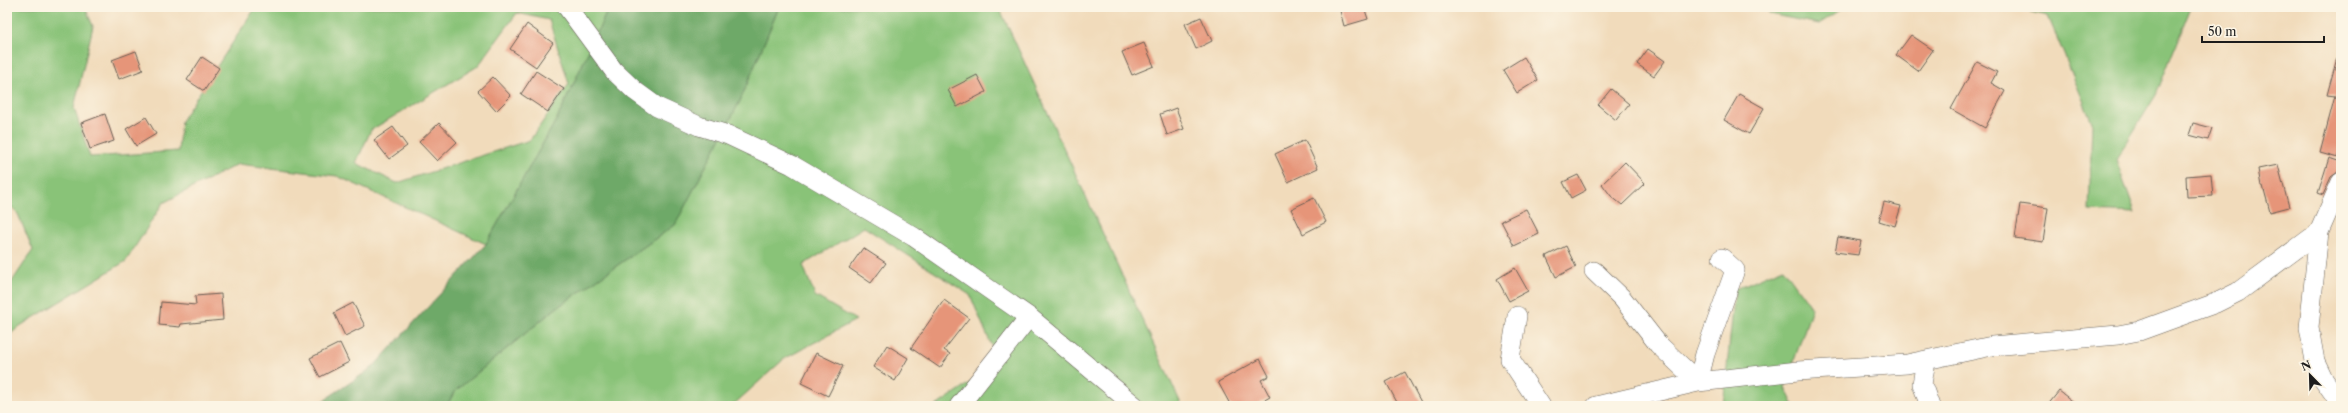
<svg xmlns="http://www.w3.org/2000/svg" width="2348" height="413" font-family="'Libre Caslon Text',serif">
<rect width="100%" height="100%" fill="#fcf5e5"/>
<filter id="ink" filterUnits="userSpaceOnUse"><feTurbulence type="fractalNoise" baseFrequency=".025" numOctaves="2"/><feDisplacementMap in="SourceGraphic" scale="8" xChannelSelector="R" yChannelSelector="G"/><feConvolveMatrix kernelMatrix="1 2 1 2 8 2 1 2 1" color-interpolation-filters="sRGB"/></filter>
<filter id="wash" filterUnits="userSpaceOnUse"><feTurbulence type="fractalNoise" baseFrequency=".012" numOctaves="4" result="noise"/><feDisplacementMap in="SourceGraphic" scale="16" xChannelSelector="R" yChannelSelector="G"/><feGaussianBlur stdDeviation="0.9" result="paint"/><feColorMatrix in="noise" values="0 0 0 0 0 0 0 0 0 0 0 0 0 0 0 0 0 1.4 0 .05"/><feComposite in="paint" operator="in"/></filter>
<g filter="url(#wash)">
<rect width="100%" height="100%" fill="#f1dbbb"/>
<path fill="#89c378" stroke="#52704a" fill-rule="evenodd" d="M7,7h78l8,19 -19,82 16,49 88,-6 3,-30 75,-114h353l-50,108 -73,129 -149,-68 -99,-12 -75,39 -37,58 -106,65 -13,11v-48l26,-39 -15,-36 -11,-11zM517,13l32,7 20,64 -39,56 -133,43 -41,-20 15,-33 107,-64z
M779,7h220l183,399h-246l47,-32 10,-25 -23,-54 -106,-68 -61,38 12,31 41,24 -72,39 -52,47h-285l7,-14 101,-83 120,-84 65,-124z
M1767,7h78l-26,17 -50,-10z
M2009,7h182l-35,88 -40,65 19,53 -46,-2 3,-89 -44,-106z
M1783,268l29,40 -27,79 9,19h-71l12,-117z"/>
<path fill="#6ea968" stroke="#456242" d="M609,7h170l-39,94 -65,124 -120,84 -101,83 -7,14h-132l57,-38 114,-124 73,-129z"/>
<g id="blocks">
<path fill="#e69579" d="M1339,7h25l4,12 -24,7z
M1201,17l11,24 -16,8 -11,-25z
M527,24l26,19 -17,24 -26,-18z
M1911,35l22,15 -15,21 -22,-16z
M1144,43l10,23 -22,9 -10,-23z
M1648,49l17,12 -11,15 -17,-12z
M136,51l7,19 -24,9 -7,-19z
M202,57l17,11 -15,23 -17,-11z
M1524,57l14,23 -21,13 -14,-23z
M2337,58h4v91l-3,9 -18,-5 15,-57 -8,-1z
M1977,62l20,10 -6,11 14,8 -20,37 -34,-19z
M536,71l28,18 -16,23 -27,-18z
M977,75l9,17 -29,15 -9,-17z
M493,77l18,19 -15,15 -18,-20z
M1611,89l18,15 -13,16 -18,-15z
M1739,94l25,14 -15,26 -25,-14z
M1176,108l8,21 -17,6 -7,-21z
M105,114l9,27 -24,8 -9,-26z
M146,117l10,17 -20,12 -10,-17z
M439,123l18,19 -20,19 -18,-19z
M2193,123l19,5 -4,12 -19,-5z
M393,127l14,19 -18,13 -15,-19z
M1305,140l13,28 -30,14 -13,-28z
M2329,158l12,4 -3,10 -7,5 -8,18 -5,-2z
M1625,162l20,21 -23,22 -11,-9 -9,-12z
M2278,165l11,42 -19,5 -7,-26h-2l-3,-17z
M2211,174l2,22 -26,1 -1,-21z
M1578,175l8,15 -15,8 -8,-16z
M1314,198l12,24 -23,12 -12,-25z
M1884,202l17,4 -6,20 -16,-5z
M2020,204l28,4 -5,34 -28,-4z
M1526,209l13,25 -25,12 -13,-25z
M1838,237l23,4 -3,14 -23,-3z
M1566,246l10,21 -20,10 -10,-21z
M863,248l23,15 -15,20 -22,-15z
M1515,268l13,23 -19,10 -12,-22z
M221,294l2,26 -42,4 -1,3 -21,-2 2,-23 35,3 -1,-9z
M944,300l25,18 -25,32 6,4 -10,14 -29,-20z
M353,303l12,23 -20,10 -11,-23z
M340,343l9,19 -29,15 -10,-19z
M887,345l21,13 -13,23 -22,-14z
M816,353l27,13 -15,30 -27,-13z
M1260,359l9,17 -8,4 9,17 -16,9h-23l-13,-24z
M1405,372l18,34h-24l-13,-24z
M2059,391l20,15h-32z"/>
</g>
</g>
<g filter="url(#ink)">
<use href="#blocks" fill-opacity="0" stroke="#675f54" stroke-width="1"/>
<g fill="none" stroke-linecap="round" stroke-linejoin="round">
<defs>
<path id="street" d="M567,7l47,64 21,20 22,16 42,19 29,9 64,30 122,72 115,80 106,89
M2341,182l-22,50 -10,96 6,33 9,19 17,24
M1594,271l28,27 36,46 40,38
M1517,316l-7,43 31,47
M1926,361l-4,23 8,22
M1698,382l7,-28 30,-84 -13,-12
M959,406l70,-89
M1596,406l102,-24 100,-11 109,-7 85,-18 126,-11 21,-4 77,-28 22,-11 81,-60"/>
</defs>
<use href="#street" stroke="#675f54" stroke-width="20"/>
<use href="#street" stroke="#fff" stroke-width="19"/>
</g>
</g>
<rect width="2348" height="413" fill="none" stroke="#fcf5e5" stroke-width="24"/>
<g transform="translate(2310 375) rotate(337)" stroke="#fcf5e5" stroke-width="3" paint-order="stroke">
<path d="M0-3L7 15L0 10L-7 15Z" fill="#1c1c1c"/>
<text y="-6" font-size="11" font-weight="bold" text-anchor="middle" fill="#1c1c1c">N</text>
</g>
<path d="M2202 36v6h122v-6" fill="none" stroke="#1c1c1c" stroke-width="2"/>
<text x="2208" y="36" font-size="12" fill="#1c1c1c" stroke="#fcf5e5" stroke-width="3" paint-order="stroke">50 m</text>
</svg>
